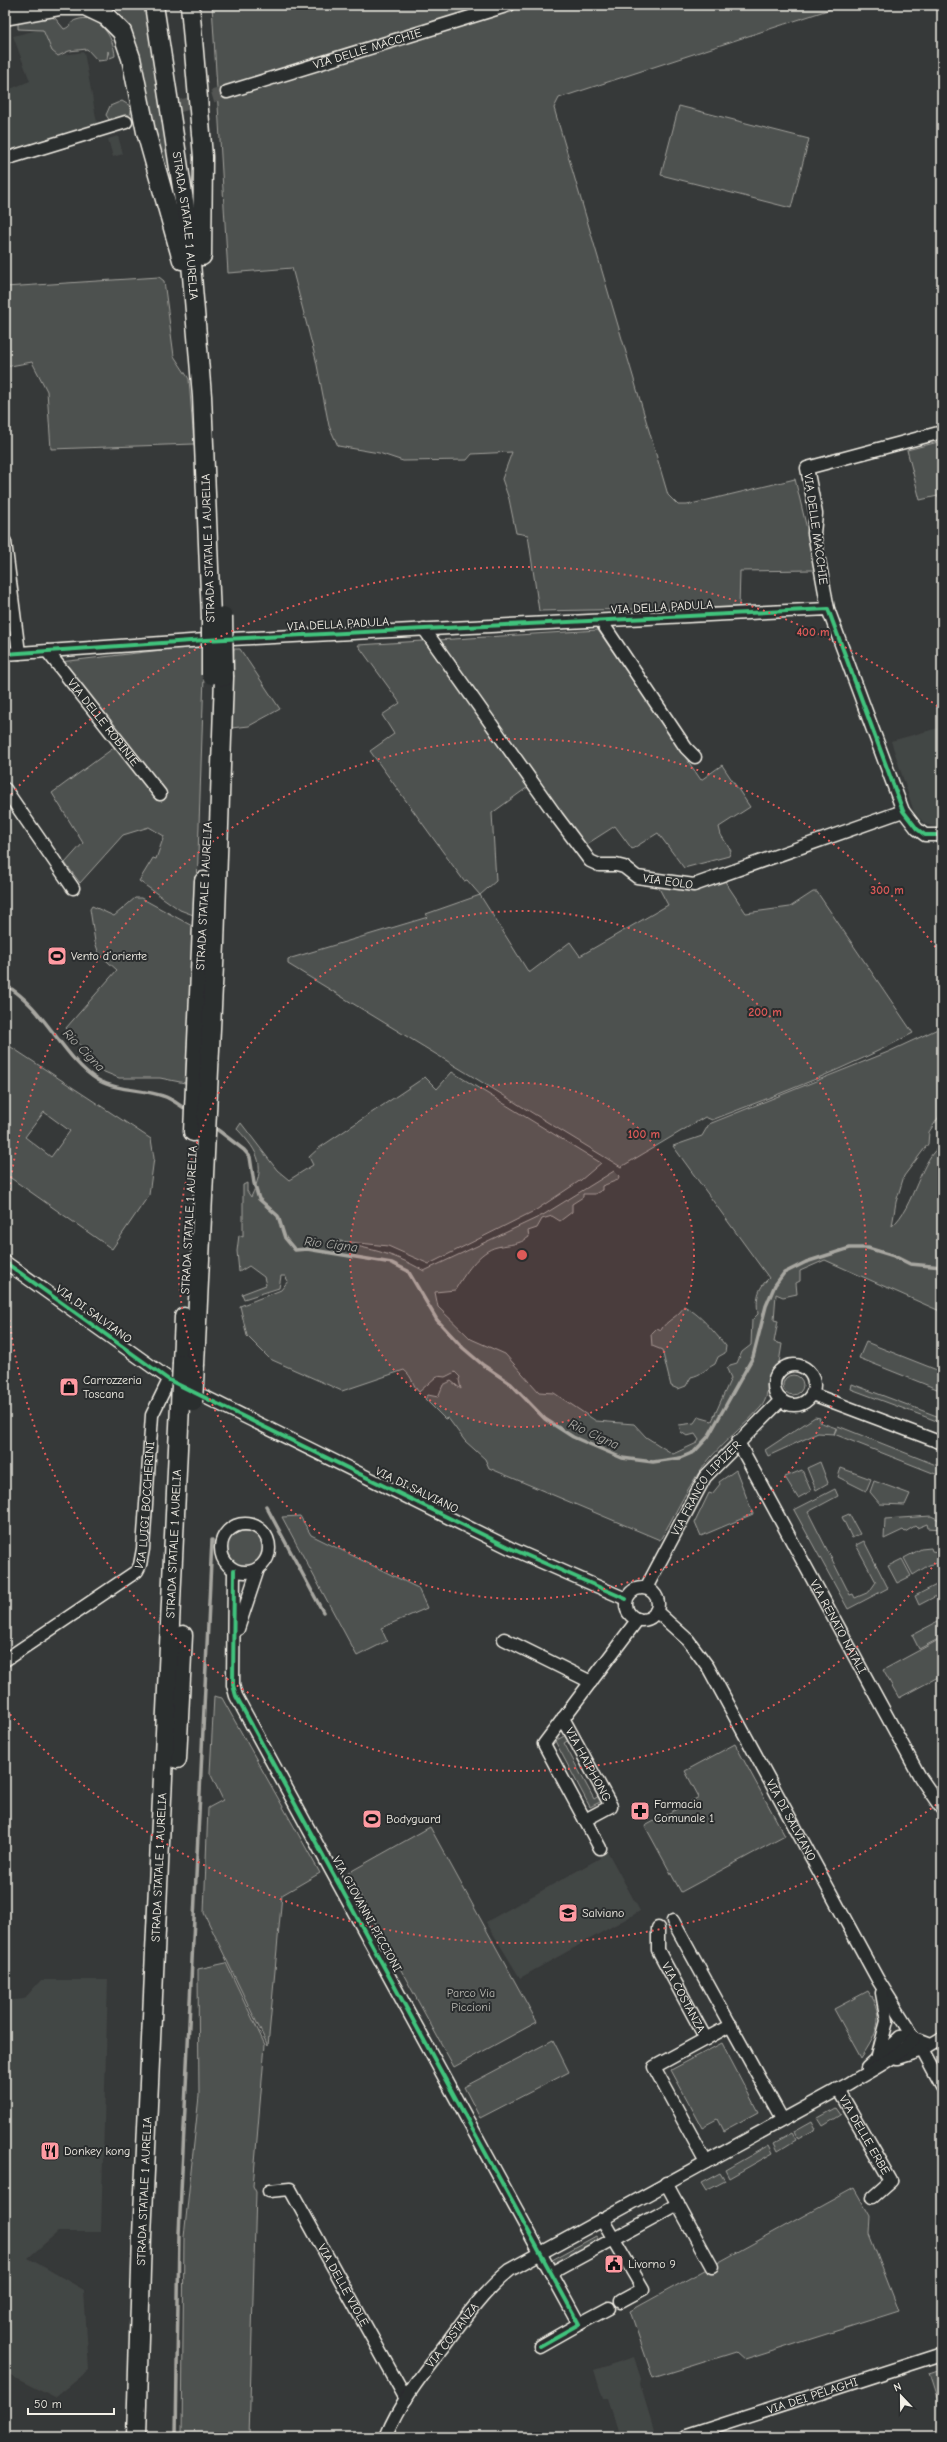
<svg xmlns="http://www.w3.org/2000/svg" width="947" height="2442" font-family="'Comic Neue',sans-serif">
<rect width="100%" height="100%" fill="#363939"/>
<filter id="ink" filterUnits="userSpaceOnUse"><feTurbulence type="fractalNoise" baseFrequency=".025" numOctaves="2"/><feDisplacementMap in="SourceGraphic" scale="8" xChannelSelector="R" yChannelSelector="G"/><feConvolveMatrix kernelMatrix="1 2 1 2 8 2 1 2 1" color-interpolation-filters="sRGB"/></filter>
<g filter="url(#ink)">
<path fill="#434645" d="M46,28l10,28 28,-4 13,71 -92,29v-61l25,-10 -17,-45z
M118,136l5,18 -10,3 -5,-18z
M942,727v101l-1,1 -16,-5 -11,-12 -23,-71z
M606,1849l34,62 -120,67 -34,-56 114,-64 -2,-5z
M41,1980h67l-7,252h-43l-30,26 56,32 5,80 -34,28 -50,-25v-372l19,-2z
M634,2357l7,22 -1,5 14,46 -20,7h-14l-12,-38h-5l-9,-29z"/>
<path fill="#4e514f" stroke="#a1a19c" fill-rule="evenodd" d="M105,5h41l31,210 -28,-102 -11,-65 -15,-29z
M212,5h631l-284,93 -5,10 114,387 10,10h9l108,-26 12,50 7,41 -74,1 -1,36 -200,4 -11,-76 -12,-2 -7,-34 -7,-20 10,-27 -40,2 -5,6 -64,1 -24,-8 -41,-7 -9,-20 -13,-66 -24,-92 -64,5z
M40,15l15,3 9,11c7,-2 7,-8 12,-9 22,-8 38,17 39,36l-5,2 -2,-7 -1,9 -9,1 -11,-12 -18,2 -11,5 -6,-5 -9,-21 -25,-1v-6z
M122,101l10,6 -2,9 -20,5 -4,-6 4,-9z
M679,106l130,33 -18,69 -130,-33z
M159,277l5,4 10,75 15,23 5,65 -143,5 -4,-58 -15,-29 -27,5v-80z
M942,441v54l-22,5 -13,-50z
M598,630l103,150 21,-15 28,42 -31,20 2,8 10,16 -2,5 -45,12 -26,-35 -26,16 -17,-23 -39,25 -48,-64 -36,26 4,68 -16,14 49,78 41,-31 10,14 88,-51 -15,-28 41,4 26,-7 26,39 44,-6 23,-15h4l96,141c-64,35 -134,61 -201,87l-7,-3 -84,50 -333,-203v-5l140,-42 -2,-3 54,-19 -13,-15 -3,1 -94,-130 24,-17 -12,-19 18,-12 -42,-58z
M205,645l-9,271 -16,-6 -41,-29 14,-23 3,1 8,-23 -15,-9 -26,8 -43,48 -15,-20 18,-20 -31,-50 67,-49 -59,-82z
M234,649h6l40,60 -31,17 -18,2z
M135,898h6l53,29 -9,156 -25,-5h-41l-17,-7 -36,-43 51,-58 -18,-16 -4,-12 -5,-33 2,-3 22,10z
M942,1027v85l-13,20 -1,12 -24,32 -8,26 -4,24c22,-18 29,-70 50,-81v167l-117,-52 -25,11v10l-4,2 1,11 -14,3 -7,-3 -2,26 4,1 -4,21 8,2 -3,19c-20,14 -5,28 -18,44 -15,18 -35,32 -50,50 -22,25 -34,55 -51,83l-171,-72 -4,-9 -20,-18 -17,-23 -3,1 -20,-20 3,-4 10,2 5,-12 8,-4 10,8 -2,-9 1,-3 -5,-5 -10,5 -8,-1 -18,16c-7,-7 -6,-15 -15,-22l-62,21 -72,-32 -23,-23 -7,-30 41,-16 7,-9 -3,-5h-4l-2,12 -35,11 -2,-5 24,-9 -2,-8 -15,-11 -10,6 -2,-21 2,-16 4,2v-52l4,-2v8l4,6c15,-31 9,-44 -14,-68l4,-6 36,47 12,10 24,-15 -4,-8 10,-9 106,-71 12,12 15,-17 149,91 -20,17 -45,30 -107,54 -41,-18 -58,-6c37,9 60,11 94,31l119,-56 71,-44 5,5 -1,4 -16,6v4l-7,4h-12v3l-11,7v8l-12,9 -8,-5 -10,3 -5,9 -9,3 1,6c-10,8 -19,7 -32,10 -18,4 -33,28 -42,43l-20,2 3,15 33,32 34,15 34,38 15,1 42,28 38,3 12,13 27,17 24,-11 2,-3 -4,-6 -8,2 -6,-4 -2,-7 15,-2 4,-6 14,4 19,-43 -4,-9 3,-4 7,-2 5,-11 9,-7 1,-25 6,-6c-2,-15 -1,-25 11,-36l-96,-132 29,-10 7,-12 179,-72z
M5,1043l146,96 3,19 -5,37 -37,54 -107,-75zM44,1112l26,19 -19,26 -26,-20z
M684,1306c17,9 29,25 42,40l-1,7 -7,4 -3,7c-9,5 -14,11 -24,13l-5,9 -8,3 -7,-3 -9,-36 -10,-4 -1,-12 6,-6 4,2c5,-10 18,-13 23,-24z
M866,1342l76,30v19l-83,-33z
M783 1385a10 10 0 1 1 20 0a10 10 0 1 1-20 0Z
M852,1384l90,34v5l-91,-34z
M815,1417l5,1 -1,4 17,6 -2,6 -16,-1 -50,23 -3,-6z
M838,1426l103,41 -3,8 -104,-41z
M820,1462l8,21 -12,7 -9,-22z
M841,1468l30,11 -5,12 -28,-14z
M736,1470l17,44 -52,22 -6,-14 14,-29 3,1 8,-10 -1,-2z
M802,1470l9,21 -13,7 -13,-21z
M874,1481l36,13 -5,11 -25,-1 -10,-12z
M835,1489l3,7 -30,16 42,83 3,-1 2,4 14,-6 7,-10 -20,-37 8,-4 24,47 -40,21 -54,-99z
M849,1514l11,20 -8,4 -10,-21z
M300,1516l11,19 107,53 9,20 -46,20 6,13 -30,15 -75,-139z
M931,1516l11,5v8l-14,-1 -1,-4 -10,4 -2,-2 -10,6 -2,-2 -19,9 1,-20z
M227 1549a18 18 0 1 1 36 0a18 18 0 1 1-36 0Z
M931,1548l1,3 10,2v9l-13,3 -16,10 -9,-17 17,-9z
M902,1559l9,17 -14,7 -9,-17z
M942,1582v11l-23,12 -4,-9z
M937,1622l2,4 3,-2v13l-23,12 -7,-14z
M942,1638v37l-43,23 -16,-28z
M214,1696l8,2 98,175 -38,22 -14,151 -64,-133 4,-105 15,-8 -13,-27z
M566,1735l3,5 -5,3 30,56 5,-3 3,5 -12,6 -35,-66z
M735,1744l50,92 -104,56 -36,-66 54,-29 -14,-26z
M430,1827l107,195 -83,45 -106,-194z
M226,1963l39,82 -12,141 3,6 -7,245h-67l2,-200 15,-141 -1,-127z
M868,1991c18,28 9,42 -7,67l-27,-49z
M553,2040l16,32 -89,46 -16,-31z
M722,2043l36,69 -35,19 -6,-12 -15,8 -31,-57z
M836,2108l5,7 -18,11 -5,-8z
M812,2121l4,8 -18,10 -4,-8z
M792,2133l4,7 -18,11 -4,-8z
M769,2145l4,8 -44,25 -4,-8z
M720,2173l5,8 -19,10 -5,-8z
M854,2188l16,28 -1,18 30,77 -154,49 -9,-8 -83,26 -23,-67z
M596,2236l3,5 -44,24 -3,-5z
M941,2369l1,3v41l-13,-40z"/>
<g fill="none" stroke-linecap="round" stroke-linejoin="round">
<path stroke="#a8a7a1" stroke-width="3.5" d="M5,985c39,21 58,74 93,95 19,11 45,9 65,16 8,2 16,9 24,14
M214,1127l30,23 6,7 4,26 5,16 19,17 7,22 10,12 12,-1 85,14 16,8 29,49 26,28 20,17 28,19 34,35 28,18 49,21 31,4 27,-4 14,-6 14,-15 45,-80 13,-51 9,-21 9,-12 22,-11 44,-14h18l26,8 16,8 32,3
M266,1506l57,106
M176,2437l3,-203 33,-694"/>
<path stroke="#525553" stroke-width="12" stroke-dasharray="12 6" stroke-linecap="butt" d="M126,122l101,-30"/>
<defs>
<g id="minor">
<path id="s1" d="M227,92l282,-87"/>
<path d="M5,159l121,-37"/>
<path d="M5,542l14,111"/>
<path d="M828,609l-14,-76 2,-19 -9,-46 135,-36"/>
<path d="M601,621l85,127 9,9"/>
<path id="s2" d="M424,629l133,188 33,44 9,4h17l8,2 13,10 57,8 209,-74"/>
<path d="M232,639l596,-30 75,202 14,18 8,6h17"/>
<path id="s3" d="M47,651l113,143"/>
<path d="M5,654l200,-14"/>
<path d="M5,789l68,99"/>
<path d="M5,1262l167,119"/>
<circle cx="794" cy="1385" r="20"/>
<path d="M812,1394l130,49"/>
<path d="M201,1395l309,153 116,51"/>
<path id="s4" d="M738,1442l182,335 22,32"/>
<circle cx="245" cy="1548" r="24"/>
<path d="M234,1570l-1,115 3,11 343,628 -39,22"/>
<circle cx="642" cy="1604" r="16"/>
<path id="s5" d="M646,1588l59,-111 76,-77"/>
<path id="s6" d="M656,1611l32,29 20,27 170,313 44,70 20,37"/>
<path d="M238,1629l20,-60"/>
<path d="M504,1639l87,43"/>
<path id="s7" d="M5,1660l132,-89 3,-6 3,-16 9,-134 17,-35"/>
<path id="s8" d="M563,1718l48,88 -26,14"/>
<path d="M600,1848l-56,-104 94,-125"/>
<path d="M673,1921l109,198"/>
<path id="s9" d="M658,1928v22l48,89"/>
<path d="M878,2055l9,-34 -5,-28"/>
<path d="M897,2058l25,-8 20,-12"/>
<path d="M867,2068l33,-31 10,-1 21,8"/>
<path id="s10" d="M838,2089l53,92 -18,16"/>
<path d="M706,2162l-52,-95 77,-42"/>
<path d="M666,2183l46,84"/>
<path id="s11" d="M269,2191l21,-2 116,210"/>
<path d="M602,2219l41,70 -22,12"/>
<path d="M551,2273l127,-69"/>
<path d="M579,2324l30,-16"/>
<path id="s12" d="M386,2437c14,-35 37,-64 60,-93 19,-26 38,-53 64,-74l340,-187c21,-13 48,-25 64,-45"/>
<path id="s13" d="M684,2437l258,-83"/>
</g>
<g id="highway">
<path id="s14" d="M154,5l34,222 14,169 9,221"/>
<path d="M190,5l13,152 -1,99"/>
<path d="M5,16l55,-10h25l21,10 16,16 9,26 15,74 36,128"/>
<path d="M193,1132l11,-251"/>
<path d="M182,1363l2,-46"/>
<path d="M195,1364l20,-420 9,-267"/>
<path d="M177,1759l6,-124"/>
<path id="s15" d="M136,2437l6,-201 38,-831"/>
</g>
</defs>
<use href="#minor" stroke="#f4f1e8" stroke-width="15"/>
<use href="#highway" stroke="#f4f1e8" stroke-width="21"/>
<use href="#minor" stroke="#2a2d2e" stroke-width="12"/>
<use href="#highway" stroke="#2a2d2e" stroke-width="18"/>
<defs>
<path id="highway-bridge" d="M223,616l1,61
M211,617v58
M193,1402l2,-38
M180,1405l2,-42"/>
</defs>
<use href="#highway-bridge" stroke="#f4f1e8" stroke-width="21" stroke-linecap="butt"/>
<use href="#highway-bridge" stroke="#2a2d2e" stroke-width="18"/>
<defs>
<path id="cycleway" d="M5,654l200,-14 623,-31 75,202 14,18 8,6h17
M5,1262l164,118 341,168 116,51
M234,1570l-1,115 3,11 343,628 -39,22"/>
</defs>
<use href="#cycleway" stroke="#2a2d2e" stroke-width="6"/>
<use href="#cycleway" stroke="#40c37c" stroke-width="4"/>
</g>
</g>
<circle cx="522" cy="1255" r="172" fill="#de5a58" fill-opacity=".12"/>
<g fill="none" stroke="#de5a58" stroke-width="2" stroke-dasharray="2 4">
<circle cx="522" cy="1255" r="172"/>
<circle cx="522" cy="1255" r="344"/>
<path d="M939 1558A516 516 0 1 1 939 952"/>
<path d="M941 1801A688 688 0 0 1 7 1711M7 799A688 688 0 0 1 941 709"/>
</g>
<defs>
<symbol id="stadium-square" viewBox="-11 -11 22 22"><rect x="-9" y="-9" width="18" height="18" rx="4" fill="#ff9aa2" stroke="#2a2d2e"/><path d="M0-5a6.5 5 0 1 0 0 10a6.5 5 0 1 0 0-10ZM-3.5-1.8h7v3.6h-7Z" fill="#111"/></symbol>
<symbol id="shop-square" viewBox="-11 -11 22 22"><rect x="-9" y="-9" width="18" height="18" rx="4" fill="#ff9aa2" stroke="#2a2d2e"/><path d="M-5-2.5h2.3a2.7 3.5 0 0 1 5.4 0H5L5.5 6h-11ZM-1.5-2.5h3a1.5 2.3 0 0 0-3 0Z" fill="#111"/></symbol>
<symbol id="pharmacy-square" viewBox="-11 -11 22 22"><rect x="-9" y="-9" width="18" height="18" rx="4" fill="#ff9aa2" stroke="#2a2d2e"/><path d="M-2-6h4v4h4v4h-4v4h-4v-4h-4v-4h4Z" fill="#111"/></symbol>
<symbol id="school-square" viewBox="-11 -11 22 22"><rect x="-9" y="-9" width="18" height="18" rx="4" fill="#ff9aa2" stroke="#2a2d2e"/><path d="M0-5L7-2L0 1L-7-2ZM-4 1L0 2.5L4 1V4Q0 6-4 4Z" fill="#111"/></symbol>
<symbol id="restaurant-square" viewBox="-11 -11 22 22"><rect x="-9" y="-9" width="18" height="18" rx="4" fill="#ff9aa2" stroke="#2a2d2e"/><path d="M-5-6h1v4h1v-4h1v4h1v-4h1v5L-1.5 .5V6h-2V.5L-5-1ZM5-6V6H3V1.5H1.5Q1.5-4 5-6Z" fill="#111"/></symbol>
<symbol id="civic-square" viewBox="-11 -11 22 22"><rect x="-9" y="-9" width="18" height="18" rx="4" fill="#ff9aa2" stroke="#2a2d2e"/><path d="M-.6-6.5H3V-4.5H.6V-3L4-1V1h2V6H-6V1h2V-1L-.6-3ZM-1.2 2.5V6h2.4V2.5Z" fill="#111"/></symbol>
</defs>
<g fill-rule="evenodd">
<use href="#stadium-square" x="46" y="945" width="22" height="22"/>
<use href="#shop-square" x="58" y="1376" width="22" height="22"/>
<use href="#pharmacy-square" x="629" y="1800" width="22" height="22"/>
<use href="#stadium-square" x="361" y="1808" width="22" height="22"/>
<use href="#school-square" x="557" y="1902" width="22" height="22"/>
<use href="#restaurant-square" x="39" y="2140" width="22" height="22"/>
<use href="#civic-square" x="603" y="2253" width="22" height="22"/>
</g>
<g text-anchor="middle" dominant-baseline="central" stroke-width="4" stroke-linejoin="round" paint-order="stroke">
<g font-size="12" fill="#f4f1e8" stroke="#2a2d2e">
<text stroke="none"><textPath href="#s1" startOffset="147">VIA DELLE MACCHIE</textPath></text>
<text stroke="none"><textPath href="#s14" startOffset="223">STRADA STATALE 1 AURELIA</textPath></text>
<text transform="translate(816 529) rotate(82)">VIA DELLE MACCHIE</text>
<text transform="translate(208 548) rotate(-92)">STRADA STATALE 1 AURELIA</text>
<text transform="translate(662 607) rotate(-3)">VIA DELLA PADULA</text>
<text transform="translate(338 624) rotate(-3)">VIA DELLA PADULA</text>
<text stroke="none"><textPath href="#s3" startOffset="91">VIA DELLE ROBINIE</textPath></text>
<text stroke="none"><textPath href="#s2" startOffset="368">VIA EOLO</textPath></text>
<text transform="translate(204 896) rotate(-87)">STRADA STATALE 1 AURELIA</text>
<text transform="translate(189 1220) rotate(-87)">STRADA STATALE 1 AURELIA</text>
<text transform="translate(94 1314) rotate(36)">VIA DI SALVIANO</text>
<text stroke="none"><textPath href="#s5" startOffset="117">VIA FRANCO LIPIZER</textPath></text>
<text transform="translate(417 1490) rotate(26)">VIA DI SALVIANO</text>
<text stroke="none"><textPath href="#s7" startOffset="226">VIA LUIGI BOCCHERINI</textPath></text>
<text stroke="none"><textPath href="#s15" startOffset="894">STRADA STATALE 1 AURELIA</textPath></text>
<text stroke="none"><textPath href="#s4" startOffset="210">VIA RENATO NATALI</textPath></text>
<text stroke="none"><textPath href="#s8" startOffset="53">VIA HAIPHONG</textPath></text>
<text stroke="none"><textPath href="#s6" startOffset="251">VIA DI SALVIANO</textPath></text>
<text stroke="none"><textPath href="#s15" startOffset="570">STRADA STATALE 1 AURELIA</textPath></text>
<text transform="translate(367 1914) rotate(61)">VIA GIOVANNI PICCIONI</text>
<text stroke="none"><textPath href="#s9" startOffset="76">VIA COSTANZA</textPath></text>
<text stroke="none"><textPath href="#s10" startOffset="53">VIA DELLE ERBE</textPath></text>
<text stroke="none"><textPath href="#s15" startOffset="246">STRADA STATALE 1 AURELIA</textPath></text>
<text stroke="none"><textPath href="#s11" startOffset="131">VIA DELLE VIOLE</textPath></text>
<text stroke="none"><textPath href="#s12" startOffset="122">VIA COSTANZA</textPath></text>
<text stroke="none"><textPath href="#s13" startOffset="135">VIA DEI PELAGHI</textPath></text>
</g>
<g font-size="12" fill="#f4f1e8" stroke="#2a2d2e" text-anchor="start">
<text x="71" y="956">Vento d’oriente</text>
<text x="83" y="1380">Carrozzeria<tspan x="83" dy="14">Toscana</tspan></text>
<text x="654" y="1804">Farmacia<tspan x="654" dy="14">Comunale 1</tspan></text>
<text x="386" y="1819">Bodyguard</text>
<text x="582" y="1913">Salviano</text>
<text x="64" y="2151">Donkey kong</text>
<text x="628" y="2264">Livorno 9</text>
</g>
<g font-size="12" fill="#bab9b2" stroke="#2a2d2e">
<text x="471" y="1993">Parco Via<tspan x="471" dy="14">Piccioni</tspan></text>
</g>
<g font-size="13" font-style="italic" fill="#b4b3ad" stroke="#2a2d2e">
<text transform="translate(84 1050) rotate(46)">Rio Cigna</text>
<text transform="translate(331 1244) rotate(7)">Rio Cigna</text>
<text transform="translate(594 1434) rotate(25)">Rio Cigna</text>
</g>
</g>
<circle cx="522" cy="1255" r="6" fill="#de5a58" stroke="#2a2d2e" stroke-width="2"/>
<g font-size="12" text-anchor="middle" font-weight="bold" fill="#de5a58" stroke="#2a2d2e" stroke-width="4" stroke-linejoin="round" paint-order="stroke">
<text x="813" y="636">400 m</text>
<text x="887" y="894">300 m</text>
<text x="765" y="1016">200 m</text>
<text x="644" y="1138">100 m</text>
</g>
<rect width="947" height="2442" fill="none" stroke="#2a2d2e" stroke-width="20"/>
<rect x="10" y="10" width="927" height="2422" fill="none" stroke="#f4f1e8" stroke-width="1.5" filter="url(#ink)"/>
<g transform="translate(901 2396) rotate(338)" stroke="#2a2d2e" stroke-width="3" paint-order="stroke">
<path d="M0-3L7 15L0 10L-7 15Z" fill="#f4f1e8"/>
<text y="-6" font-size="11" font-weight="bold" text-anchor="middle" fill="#f4f1e8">N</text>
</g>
<path d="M28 2408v6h86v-6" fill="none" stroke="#f4f1e8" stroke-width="2"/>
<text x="34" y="2408" font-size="12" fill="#f4f1e8" stroke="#2a2d2e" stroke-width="3" paint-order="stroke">50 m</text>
</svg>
